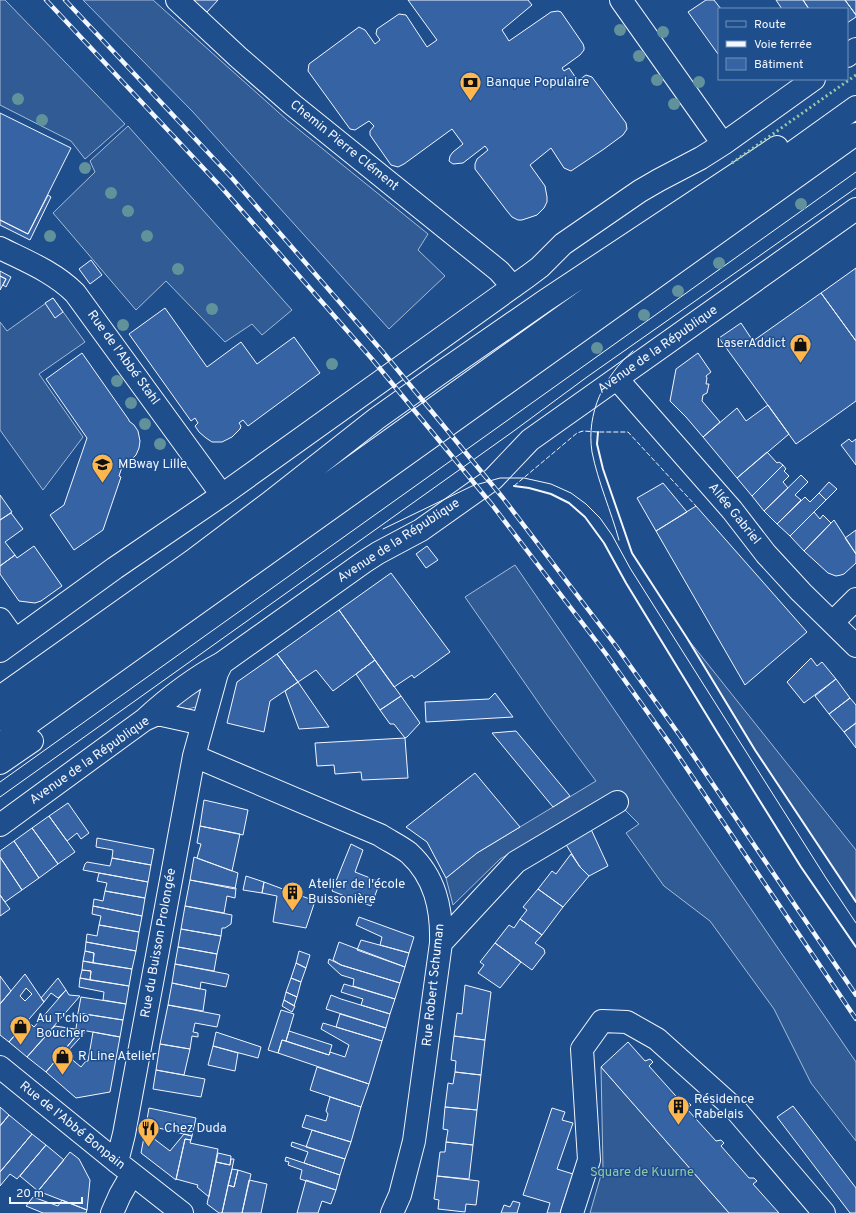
<svg xmlns="http://www.w3.org/2000/svg" width="856" height="1213" font-family="Overpass,sans-serif">
<rect width="100%" height="100%" fill="#1f4e8c"/>
<path fill="#305b95" stroke="#a8bbd7" d="M0,0h5l120,124 -40,35 -14,-18 -71,-36z
M83,0h70l134,120 141,114 -10,16 27,26 -56,53 -196,-217z
M128,126l164,184 -30,25 -10,-11 -27,18 -59,-61 -30,29 -83,-97 42,-41 -5,-11z
M53,298l32,44 -46,32 44,63 -40,53 -43,-60v-108l7,9z
M515,565l341,497v79l-45,-58 -37,-74 -64,-88 -46,-35 -38,-53 13,-9 -28,-28 -111,63 -47,46 -7,-27 31,-25 119,-72 -49,-66 -82,-118z
M687,638l169,212v52l-101,-152z
M207,677l-8,29 -11,3 -20,-4z
M601,1067l128,146h-139l13,-45z"/>
<path fill="#3563a3" stroke="#f2f6ff" fill-rule="evenodd" d="M195,0h23l-11,12 -13,-11z
M408,0h120l4,5 -30,25 7,11 42,-29 7,-1 3,1 22,32 1,3v3l-4,5 -18,13 2,3 5,-3 7,10 -5,3 2,3 13,-9 6,2 34,46 1,6 -4,6 -19,14 -33,22 -7,-3 -13,-20 -21,17 15,21 2,11v5l-3,6 -7,7 -15,5h-4l-6,-3 -5,-6 -32,-42v-5l2,-5 11,-9 -3,-4 -22,17 -10,1 -4,-3 1,-5 3,-4 10,-8 -11,-15 -48,35 -6,3 -7,-2 -21,-30v-4l4,-5 -5,-5 -14,9 -5,-1 -42,-58 1,-7 50,-37 6,3 10,14 5,-4 -4,-6 1,-5 22,-15 7,1 21,32 10,-7z
M706,0h8l7,9h-2v44l-1,1 -30,-42z
M776,0h27l6,9h-27z
M803,0h42l11,15v2l-9,6v-14h-38z
M845,0h11v15z
M0,113l71,35 -43,86 -28,-14z
M48,195l3,2 -21,43 -30,-15v-5l28,14z
M91,260l11,15 -12,9 -11,-15z
M856,268v73l-35,-48z
M0,271l11,6 -5,10 -3,-2 3,-6 -6,-3z
M0,276l6,3 -6,11z
M821,293l35,48v60l-60,43 -77,-106 22,-15 12,18z
M53,298l10,14 -8,6 -10,-15z
M165,308l42,59 34,-25 16,22 37,-27 26,36 -72,53 -5,-6 -4,3 2,3 -1,3 -8,8 -10,5h-10l-6,-4 -7,-6 -4,-6 3,-3 -3,-5 -4,3 -62,-87z
M82,353l47,67v1l5,4 4,6 2,10 -1,7 -3,7 -7,7 -6,2 -4,12 2,1 -18,53 -29,20 -24,-35 14,-10 23,-67 -41,-59z
M698,353l13,19 -5,4 1,2 -1,6h3l-2,9 -4,2 -1,6 18,21 -17,15 -17,-20 -16,-16 6,-32z
M768,405l21,29 -52,44 -34,-41 34,-29 9,13z
M849,439l3,3 4,-3v26l-15,-20z
M767,452l10,11 2,-1 4,3 -31,31 -15,-18z
M783,465l3,4 -2,2 5,5 -6,6 5,6 -24,23 -12,-15z
M801,475l7,7 -13,13 6,5 -24,24 -13,-13z
M829,482l8,7 -11,11 -7,-7z
M663,483l24,29 -31,19 -19,-33z
M819,493l7,7 -36,36 -13,-12 28,-27 5,5z
M0,495l12,17 -12,8z
M696,506l111,126 -62,53 -89,-154z
M814,512l6,7 3,-4 8,8 -27,28 -14,-15z
M11,513l12,16 -18,13 10,13 -15,11v-46z
M834,520l22,34v9l-12,11 -3,1 -5,1 -8,-3 -24,-22z
M856,530v24l-11,-16z
M34,546l28,40 -21,15 -6,2 -16,-2 -19,-27v-8l15,-11 2,3z
M427,546l11,14 -12,8 -10,-14z
M391,573l59,79 -36,26 -2,-3 -18,12 -55,-77z
M339,610l36,50 -42,31 -17,-21 -18,12 -21,-28z
M277,654l21,28 -28,19 -6,31 -37,-9 10,-41z
M811,658l6,8 5,-4 14,17 -32,24 -17,-21z
M375,660l26,36 -21,14 -24,-36z
M836,679l14,19 -21,16 -14,-18z
M298,682l31,45 -30,2 -14,-38z
M495,693l18,24 -87,5 -1,-20 64,-3z
M401,696l19,27 -13,14 -2,1 -11,-14h-4l-10,-14z
M850,698l6,7v18l-12,9 -15,-18z
M856,723v25l-12,-16z
M516,731l54,65 -17,11 -61,-74z
M405,738l3,40 -46,2 -1,-8 -26,2 -1,-9 -17,1 -2,-23z
M475,773l45,54 -43,26 -31,25 -19,-36 -21,-15z
M204,800l44,10 -5,25 -43,-9z
M68,803l21,30 -8,6 -4,-6 -10,8 -18,-25z
M49,816l26,36 -17,12 -26,-36z
M200,826l40,8 -8,37 -35,-13 4,-14 -4,-1z
M590,827l18,39 -19,10 -9,-9 -15,-24z
M32,828l26,36 -19,14 -25,-37z
M97,838l57,11 -3,16 -39,-7 1,-8 -17,-3z
M14,841l25,37 -17,12 -22,-33v-6z
M351,844l12,6 -8,22 25,10 -9,24 -39,-15z
M571,854l9,13 9,9 -26,31 -25,-18 14,-18 4,3z
M0,857l22,33 -17,12 -5,-7z
M194,857l44,16 -3,16 -45,-9z
M112,858l39,7 -3,17 -65,-12 2,-6 2,-2 23,4z
M99,873l49,9 -3,16 -40,-7 2,-8 -10,-2z
M246,876l18,6 -2,11 -19,-3z
M190,880l46,8 -1,10 -8,-2 -3,17 -39,-7z
M264,882l51,19 -9,27 -33,-6 4,-26 -15,-3z
M538,889l25,18 -21,28 -22,-16 7,-9 -4,-3z
M105,891l40,7 -3,18 -49,-10 1,-7 9,2z
M0,895l10,14 -10,7z
M93,906l49,10 -3,16 -40,-7 2,-9 -9,-2z
M185,906l47,9 -1,9 -6,4h-3l-1,8 -40,-7z
M359,917l55,20 -5,16 -29,-8 2,-8 -26,-12z
M520,919l22,16 -7,8 9,6 1,4 -13,17 -37,-27 14,-18 5,3z
M99,925l40,7 -3,19 -50,-9 1,-8 10,2z
M181,929l40,7 -4,18 -39,-7z
M361,940l48,13 -4,14 -48,-17z
M86,942l50,9 -4,18 -39,-6 1,-10 -9,-2z
M339,942l66,25 -5,16 -59,-18 -8,-5z
M495,943l26,19 -21,26 -22,-15 6,-8 -4,-3z
M178,947l39,7 -3,17 -39,-7z
M85,951l9,2 -1,10 -10,-2z
M299,951l11,4 -4,13 -10,-5z
M329,959l12,6 59,18 -5,16 -42,-13 1,-7 -13,-4 -13,-12z
M83,961l49,8 -3,17 -39,-6 1,-9 -9,-1z
M296,963l10,5 -5,14 -10,-4z
M175,964l52,10 2,1 -3,12 -25,-5 -1,7 -28,-6z
M82,970l9,1 -1,9 -10,-2z
M25,974l19,28 -35,40 -9,-7v-31zM26,988l6,6 -7,7 -5,-5z
M0,976l11,15 -11,13z
M58,978l8,12 -8,8 -7,-5 -7,9 -3,-4z
M80,978l49,8 -3,18 -23,-4 1,-8 -25,-5z
M291,978l10,4 -4,15 -11,-5z
M172,983l34,7 -3,21 -35,-6z
M344,984l51,15 -5,15 -29,-9 2,-6 -22,-7z
M465,985l26,7 -6,48 -31,-4 3,-23 5,1z
M66,990l3,5 11,1 -53,61 -18,-15 15,-18 4,4 3,-4 3,3z
M286,992l11,5 -3,9 -10,-6z
M331,995l10,4 49,15 -4,14 -60,-19z
M81,997l45,7 -3,16 -45,-7z
M284,1000l11,6 -3,6 -10,-6z
M168,1005l52,10 -3,12 -22,-4 -2,9 5,1v4l-6,-1 -2,13 -30,-5z
M281,1010l13,4 -8,27 -4,-1 -4,13 -10,-3z
M78,1013l45,7 -3,17 -44,-8z
M340,1014l46,14 -4,13 -46,-14z
M323,1023l59,18 -13,43 -91,-31 4,-13 47,15 1,-3 15,5 4,-12 -28,-16z
M55,1026l26,4 -35,42 -19,-15z
M81,1030l5,1 -17,19 -3,-2z
M289,1031l43,14 -3,10 -43,-14z
M93,1032l27,5 -10,55 -34,6 -30,-26 17,-20 18,15 5,-6h2z
M216,1032l45,15 -3,11 -45,-12z
M454,1036l31,4 -4,35 -26,-3 1,-11 -5,-1z
M628,1042l17,19 5,-2 3,3 -4,4 34,38 5,-2 3,3 -4,4 29,32 5,-1 3,3 -3,3 28,32h5l3,3 -4,3 26,29h-50l-128,-146z
M160,1044l30,5 -6,26 -28,-5z
M213,1046l25,7 -3,18 -27,-6z
M317,1067l52,17 -8,23 -51,-17z
M156,1070l49,9 -4,18 -48,-8z
M455,1072l26,3 -4,35 -32,-3 3,-24 5,1z
M330,1097l31,10 -10,35 -49,-15 4,-12 20,6 2,-7 -2,-3z
M793,1106l63,82v25h-6l-73,-96z
M0,1107l9,8 -9,11z
M445,1107l32,3 -4,35 -27,-3 2,-12 -5,-1z
M149,1108l47,10 -4,18 -46,-11z
M552,1108l13,4 -3,8 11,3 -16,46 16,5 -13,39h-13l3,-10 -27,-8z
M9,1115l23,19 -32,38v-46z
M312,1130l39,12 -6,17 -39,-12z
M145,1132l25,19 14,-17 8,2 -1,4 -6,-1 -9,41 -35,-27z
M32,1134l14,11 -29,34 -7,-5 -10,12v-14z
M185,1139l6,1 -1,3 28,6 -9,48 -12,-10 1,-2 -22,-6z
M292,1142l53,17 -5,16 -36,-12 4,-11 -17,-6z
M446,1142l27,3 -4,34 -32,-3 3,-24h5z
M46,1145l18,15 -26,31 -18,-15z
M70,1152l9,7 11,21 -3,30 -49,-19z
M218,1153l13,3 -1,9 -14,-3z
M286,1157l54,18 -4,15 -36,-11 2,-9 -14,-5 1,-3 -4,-1z
M231,1159h3l-2,10 -10,44h-3l-12,-9 9,-42 14,3z
M232,1169l6,1 -4,17 -6,-2z
M238,1170l13,4 -9,39h-20l6,-28 6,2z
M437,1176l42,5 -3,24 -10,-1 -1,8 -27,-3 1,-9 -5,-1z
M249,1180l18,4 -6,29h-19z
M306,1180l30,10 -5,14 -9,-3 -4,12h-21z
M33,1197l25,9 4,-6 25,10 -1,3h-43l-17,-7z
M513,1201l7,2 -3,10h-16l3,-8 6,2z"/>
<g fill="none" stroke-linecap="round" stroke-linejoin="round">
<defs>
<path id="minor" d="M177,0l61,57 55,48 206,166 14,16
M621,0l102,144
M847,56l9,-7
M0,248c26,13 54,24 75,45l147,202
M617,379l115,131 34,44 35,38 55,54
M0,619l15,21
M833,622l23,-23
M0,651l115,-83 107,-73 306,-219 12,-9 23,-23 77,-53 19,-11 42,-22 22,-14 91,-65
M145,719c23,-21 49,-41 77,-56
M194,756l186,79c9,6 20,11 29,18 26,24 33,55 32,90l-27,198 -14,54 -8,18
M0,825l144,-105 11,-5h7l41,9
M441,943l75,-81 101,-60
M0,1067l117,95 65,51
M117,1162l7,-28 70,-378 23,-83 5,-10 142,-101 14,-9 43,-23 72,-51 37,-39 326,-231
M112,1213l8,-18 12,-21
M572,1213l17,-53 -7,-111 20,-28 25,1 30,17 79,71 88,103"/>
<path id="major" d="M0,697l192,-136 77,-58 107,-84 63,-45 107,-74 231,-153
M0,719l856,-612
M0,744l856,-610
M0,763l32,-22"/>
</defs>
<use href="#minor" stroke="#f2f6ff" stroke-width="24"/>
<use href="#major" stroke="#f2f6ff" stroke-width="24"/>
<use href="#minor" stroke="#1f4e8c" stroke-width="22"/>
<use href="#major" stroke="#1f4e8c" stroke-width="22"/>
<path stroke="#f2f6ff" stroke-width="1" d="M383,529l89,-43 28,-8h24l27,6 20,9 15,11 14,14 12,17 18,33 77,122 119,188 30,45
M619,540c-8,-29 -21,-58 -27,-88 -6,-39 12,-76 41,-101
M0,782l856,-610
M0,797l511,-364 76,-56 269,-189"/>
<defs>
<path id="rail" d="M46,0l176,188 150,171 121,147 113,148 67,94 183,271
M65,0l167,178 150,173 121,147 113,148 67,94 173,255"/>
</defs>
<use href="#rail" stroke="#f2f6ff" stroke-width="4.5"/>
<use href="#rail" stroke="#1f4e8c" stroke-width="3" stroke-dasharray="9" stroke-linecap="butt"/>
<path stroke="#97c8a6" stroke-width="3" stroke-dasharray="2 3" stroke-linecap="butt" d="M732,163l124,-88"/>
<path stroke="#f2f6ff" stroke-width="1" stroke-dasharray="5 2" stroke-linecap="butt" d="M514,486l63,-53 6,-2 15,1h30l68,74"/>
<path stroke="#f2f6ff" stroke-width="2" d="M598,432l-1,12 6,25 29,84 55,85 68,112 101,152
M514,486l15,2 22,6 18,9 16,14 19,26 22,40 91,149 84,135 55,80"/>
</g>
<g fill="#61919a">
<circle cx="620" cy="30" r="6"/>
<circle cx="663" cy="32" r="6"/>
<circle cx="639" cy="56" r="6"/>
<circle cx="657" cy="80" r="6"/>
<circle cx="699" cy="82" r="6"/>
<circle cx="18" cy="99" r="6"/>
<circle cx="674" cy="104" r="6"/>
<circle cx="42" cy="120" r="6"/>
<circle cx="85" cy="168" r="6"/>
<circle cx="111" cy="193" r="6"/>
<circle cx="801" cy="204" r="6"/>
<circle cx="128" cy="211" r="6"/>
<circle cx="50" cy="236" r="6"/>
<circle cx="147" cy="236" r="6"/>
<circle cx="719" cy="263" r="6"/>
<circle cx="178" cy="269" r="6"/>
<circle cx="678" cy="291" r="6"/>
<circle cx="212" cy="309" r="6"/>
<circle cx="644" cy="315" r="6"/>
<circle cx="123" cy="325" r="6"/>
<circle cx="597" cy="348" r="6"/>
<circle cx="332" cy="364" r="6"/>
<circle cx="117" cy="381" r="6"/>
<circle cx="131" cy="403" r="6"/>
<circle cx="145" cy="424" r="6"/>
<circle cx="160" cy="444" r="6"/>
</g>
<defs>
<symbol id="bank-pin" viewBox="-11 -11 22 30"><path d="M0 17L-7.5 6A9.5 9.5 0 1 1 7.5 6Z" fill="#ffb74d" stroke="#1f4e8c"/><path d="M-6-4H6V4H-6ZM0-2.3a2.3 2.3 0 1 0 0 4.6a2.3 2.3 0 1 0 0-4.6Z" fill="#111"/></symbol>
<symbol id="shop-pin" viewBox="-11 -11 22 30"><path d="M0 17L-7.5 6A9.5 9.5 0 1 1 7.5 6Z" fill="#ffb74d" stroke="#1f4e8c"/><path d="M-5-2.5h2.3a2.7 3.5 0 0 1 5.4 0H5L5.5 6h-11ZM-1.5-2.5h3a1.5 2.3 0 0 0-3 0Z" fill="#111"/></symbol>
<symbol id="university-pin" viewBox="-11 -11 22 30"><path d="M0 17L-7.5 6A9.5 9.5 0 1 1 7.5 6Z" fill="#ffb74d" stroke="#1f4e8c"/><path d="M0-5L7-2L0 1L-7-2ZM-4 1L0 2.5L4 1V4Q0 6-4 4Z" fill="#111"/></symbol>
<symbol id="building-pin" viewBox="-11 -11 22 30"><path d="M0 17L-7.5 6A9.5 9.5 0 1 1 7.5 6Z" fill="#ffb74d" stroke="#1f4e8c"/><path d="M-4-6H4V6H1V3H-1V6H-4ZM-2.5-4.3h1.7v1.8h-1.7ZM.8-4.3h1.7v1.8H.8ZM-2.5-1h1.7V.8h-1.7ZM.8-1h1.7V.8H.8Z" fill="#111"/></symbol>
<symbol id="restaurant-pin" viewBox="-11 -11 22 30"><path d="M0 17L-7.5 6A9.5 9.5 0 1 1 7.5 6Z" fill="#ffb74d" stroke="#1f4e8c"/><path d="M-5-6h1v4h1v-4h1v4h1v-4h1v5L-1.5 .5V6h-2V.5L-5-1ZM5-6V6H3V1.5H1.5Q1.5-4 5-6Z" fill="#111"/></symbol>
</defs>
<g fill-rule="evenodd">
<use href="#bank-pin" x="458" y="70" width="25" height="34"/>
<use href="#shop-pin" x="788" y="332" width="25" height="34"/>
<use href="#university-pin" x="90" y="452" width="25" height="34"/>
<use href="#building-pin" x="280" y="880" width="25" height="34"/>
<use href="#shop-pin" x="8" y="1014" width="25" height="34"/>
<use href="#shop-pin" x="50" y="1044" width="25" height="34"/>
<use href="#building-pin" x="666" y="1094" width="25" height="34"/>
<use href="#restaurant-pin" x="136" y="1116" width="25" height="34"/>
</g>
<g text-anchor="middle" dominant-baseline="central" stroke-width="3" stroke-linejoin="round" paint-order="stroke">
<g font-size="13" fill="#f2f6ff" stroke="#1f4e8c" text-anchor="start">
<text x="486" y="83">Banque Populaire</text>
<text x="786" y="344" text-anchor="end">LaserAddict</text>
<text x="118" y="465">MBway Lille</text>
<text x="308" y="885">Atelier de l'école<tspan x="308" dy="15">Buissonière</tspan></text>
<text x="36" y="1019">Au T'chio<tspan x="36" dy="15">Boucher</tspan></text>
<text x="78" y="1057">R Line Atelier</text>
<text x="694" y="1100">Résidence<tspan x="694" dy="15">Rabelais</tspan></text>
<text x="164" y="1129">Chez Duda</text>
</g>
<g font-size="13" fill="#f2f6ff" stroke="#1f4e8c">
<text transform="translate(344 146) rotate(39)">Chemin Pierre Clément</text>
<text transform="translate(658 350) rotate(-35)">Avenue de la République</text>
<text transform="translate(123 358) rotate(54)">Rue de l'Abbé Stahl</text>
<text transform="translate(734 514) rotate(51)">Allée Gabriel</text>
<text transform="translate(399 541) rotate(-33)">Avenue de la République</text>
<text transform="translate(90 761) rotate(-35)">Avenue de la République</text>
<text transform="translate(159 943) rotate(-80)">Rue du Buisson Prolongée</text>
<text transform="translate(434 985) rotate(-84)">Rue Robert Schuman</text>
<text transform="translate(72 1126) rotate(39)">Rue de l'Abbé Bonpain</text>
</g>
<g font-size="13" fill="#97c8a6" stroke="#1f4e8c">
<text x="642" y="1173">Square de Kuurne</text>
</g>
</g>
<rect x="718" y="8" width="130" height="72" fill="#1f4e8c" stroke="#7391ba"/>
<rect x="726" y="21" width="20" height="6" fill="#1f4e8c" stroke="#7391ba"/>
<text x="754" y="28" font-size="12" fill="#f2f6ff">Route</text>
<rect x="726" y="41" width="20" height="6" fill="#f2f6ff" stroke="#7391ba"/>
<text x="754" y="48" font-size="12" fill="#f2f6ff">Voie ferrée</text>
<rect x="726" y="58" width="20" height="12" fill="#3563a3" stroke="#7391ba"/>
<text x="754" y="68" font-size="12" fill="#f2f6ff">Bâtiment</text>
<path d="M10 1197v6h72v-6" fill="none" stroke="#f2f6ff" stroke-width="2"/>
<text x="16" y="1197" font-size="12" fill="#f2f6ff" stroke="#1f4e8c" stroke-width="3" paint-order="stroke">20 m</text>
</svg>
